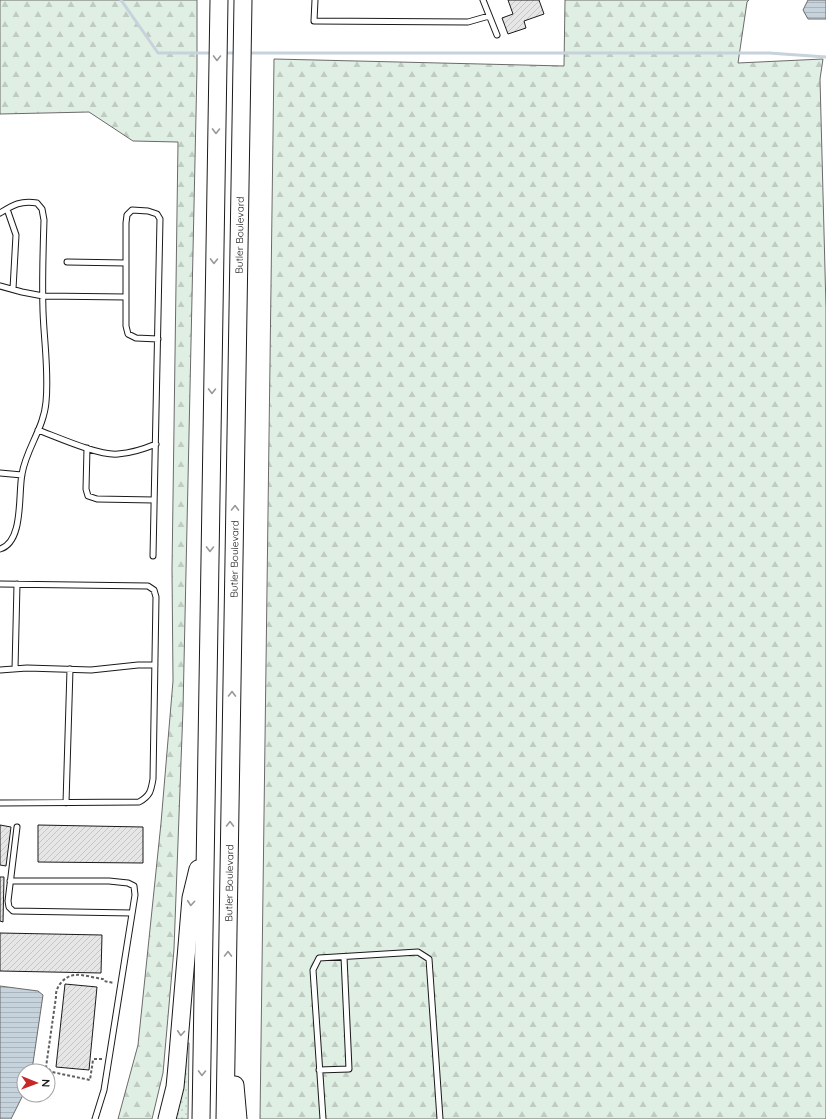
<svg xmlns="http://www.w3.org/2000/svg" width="826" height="1119" font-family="Quicksand,sans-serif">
<defs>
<pattern id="grass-dots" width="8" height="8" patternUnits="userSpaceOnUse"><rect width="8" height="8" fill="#e0efe3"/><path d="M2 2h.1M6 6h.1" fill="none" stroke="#c0ccc2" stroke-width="1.8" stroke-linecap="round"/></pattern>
<pattern id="forest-firs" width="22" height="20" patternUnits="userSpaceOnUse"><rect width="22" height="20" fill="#e0efe3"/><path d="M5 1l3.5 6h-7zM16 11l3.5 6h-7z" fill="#c0ccc2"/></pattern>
<pattern id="water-rules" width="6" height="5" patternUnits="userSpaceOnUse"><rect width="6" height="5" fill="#c6d2dc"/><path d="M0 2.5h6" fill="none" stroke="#aab4bc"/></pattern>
<pattern id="building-hatch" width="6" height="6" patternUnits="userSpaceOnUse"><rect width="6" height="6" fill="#e6e6e6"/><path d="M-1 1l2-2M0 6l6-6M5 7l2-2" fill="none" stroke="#c5c5c5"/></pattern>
</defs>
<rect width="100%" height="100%" fill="#fff"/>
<path fill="url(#grass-dots)" stroke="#6a6a6a" d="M185,1043h4l-1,76h-15z"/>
<path fill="url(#forest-firs)" stroke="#6a6a6a" d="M0,0h197v69l-14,640 -9,240 -11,124 -11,46h-34l20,-74 23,-222 12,-142 -1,-111 6,-428 -45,-1 -44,-29 -89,2z
M565,0h184l-2,2 -9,61 85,-4 -3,20 6,229v811h-566l14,-1060 290,7z"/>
<path fill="url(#water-rules)" stroke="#6a6a6a" d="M808,0h18v19h-18l-5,-9z
M0,986l38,5 5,4 -10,68 -2,8h-7v22l-13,26h-11z"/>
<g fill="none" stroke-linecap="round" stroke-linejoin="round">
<path stroke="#c6d2dc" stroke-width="3" d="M121,0l37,53h54
M224,53h12
M248,53h521l57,4"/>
</g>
<path fill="url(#building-hatch)" stroke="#1a1a1a" d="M508,0h31l5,14 -20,7 2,7 -18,6 -6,-16 11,-4z
M0,825l11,2 -5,39 -6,-1z
M38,825l105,2v36l-105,-1z
M0,877h4l-1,45 -3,-1z
M0,933l102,2 -1,38 -101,-2z
M65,984l32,3 -8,83 -33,-3z"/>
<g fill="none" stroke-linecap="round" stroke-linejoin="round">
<defs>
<path id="service" d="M315,0l-1,21 154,1 21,-6
M483,0l14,35
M7,209l9,26 -3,54
M0,213c13,-8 21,-13 37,-10l5,6 2,11c-1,30 -2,61 -1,91 1,30 6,61 3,91 -2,26 -20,47 -24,72 -4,20 2,68 -22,75
M67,262l59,1
M0,286l22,6 21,4 83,1
M38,430c19,7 61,26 80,24 14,-1 26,-5 38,-10
M87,448l-1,41 2,7 9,3 57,1
M0,473l22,2
M153,556l7,-337 -3,-5 -9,-3 -16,-1 -5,5 -1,8v103l2,8 8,4 22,1
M0,584l148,2 6,4 2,7 -3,182c-2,12 -3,17 -14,23l-139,1
M15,669l2,-85
M0,670l27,-2 64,2 47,-5h17
M66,803l4,-134
M17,827l-9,74 1,6 4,4 119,2
M10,881h99l19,2 6,3 1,9 -31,195 -9,29
M319,1070l30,-1 -5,-112
M323,1119l-10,-149 6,-12 99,-6 11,7 11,160"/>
<g id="motorway">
<path d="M235,1085l3,34"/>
<path d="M167,1119l8,-32 2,-21 14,-168 7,-29"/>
<path d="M201,1119l18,-1119"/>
<path id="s1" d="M225,1119l18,-1119"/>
</g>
</defs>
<use href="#service" stroke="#1a1a1a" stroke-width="7"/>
<use href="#motorway" stroke="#1a1a1a" stroke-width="19"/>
<path stroke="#5f5f5f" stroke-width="2" stroke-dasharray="3 2" stroke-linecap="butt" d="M102,1059h-8l-1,1 -3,20 -38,-8 -6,-5 10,-70c-1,-10 8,-21 19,-22 8,-1 19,3 28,4l1,2 10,2"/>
<use href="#service" stroke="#fff" stroke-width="5"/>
<use href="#motorway" stroke="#fff" stroke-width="17"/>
</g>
<defs><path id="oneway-chevron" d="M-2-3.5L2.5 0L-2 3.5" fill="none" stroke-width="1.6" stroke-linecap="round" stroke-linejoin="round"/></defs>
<g stroke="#989898">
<use href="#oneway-chevron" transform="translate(217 58) rotate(91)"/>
<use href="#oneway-chevron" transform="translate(216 131) rotate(91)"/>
<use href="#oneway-chevron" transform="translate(214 261) rotate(91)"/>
<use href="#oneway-chevron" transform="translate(212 391) rotate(91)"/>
<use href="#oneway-chevron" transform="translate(235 508) rotate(-89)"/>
<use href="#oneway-chevron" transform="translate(210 549) rotate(91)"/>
<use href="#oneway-chevron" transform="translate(232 694) rotate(-89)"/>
<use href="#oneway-chevron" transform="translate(230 824) rotate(-89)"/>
<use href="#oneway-chevron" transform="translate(191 903) rotate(95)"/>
<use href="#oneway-chevron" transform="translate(228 954) rotate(-89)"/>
<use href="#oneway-chevron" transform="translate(181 1033) rotate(94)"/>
<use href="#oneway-chevron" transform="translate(202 1073) rotate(91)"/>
</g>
<g text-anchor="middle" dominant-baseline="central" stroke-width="3" stroke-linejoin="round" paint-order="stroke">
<g font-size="10" fill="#1a1a1a" stroke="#fff">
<text stroke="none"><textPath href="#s1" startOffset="884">Butler Boulevard</textPath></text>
<text stroke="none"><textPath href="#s1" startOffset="560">Butler Boulevard</textPath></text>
<text stroke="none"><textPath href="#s1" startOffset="236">Butler Boulevard</textPath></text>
</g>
</g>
<g transform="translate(36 1083) rotate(91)"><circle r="19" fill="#ffffff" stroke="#a3a3a3"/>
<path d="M0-3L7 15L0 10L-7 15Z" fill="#c62828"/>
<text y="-6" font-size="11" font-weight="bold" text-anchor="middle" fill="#1a1a1a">N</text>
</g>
</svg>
